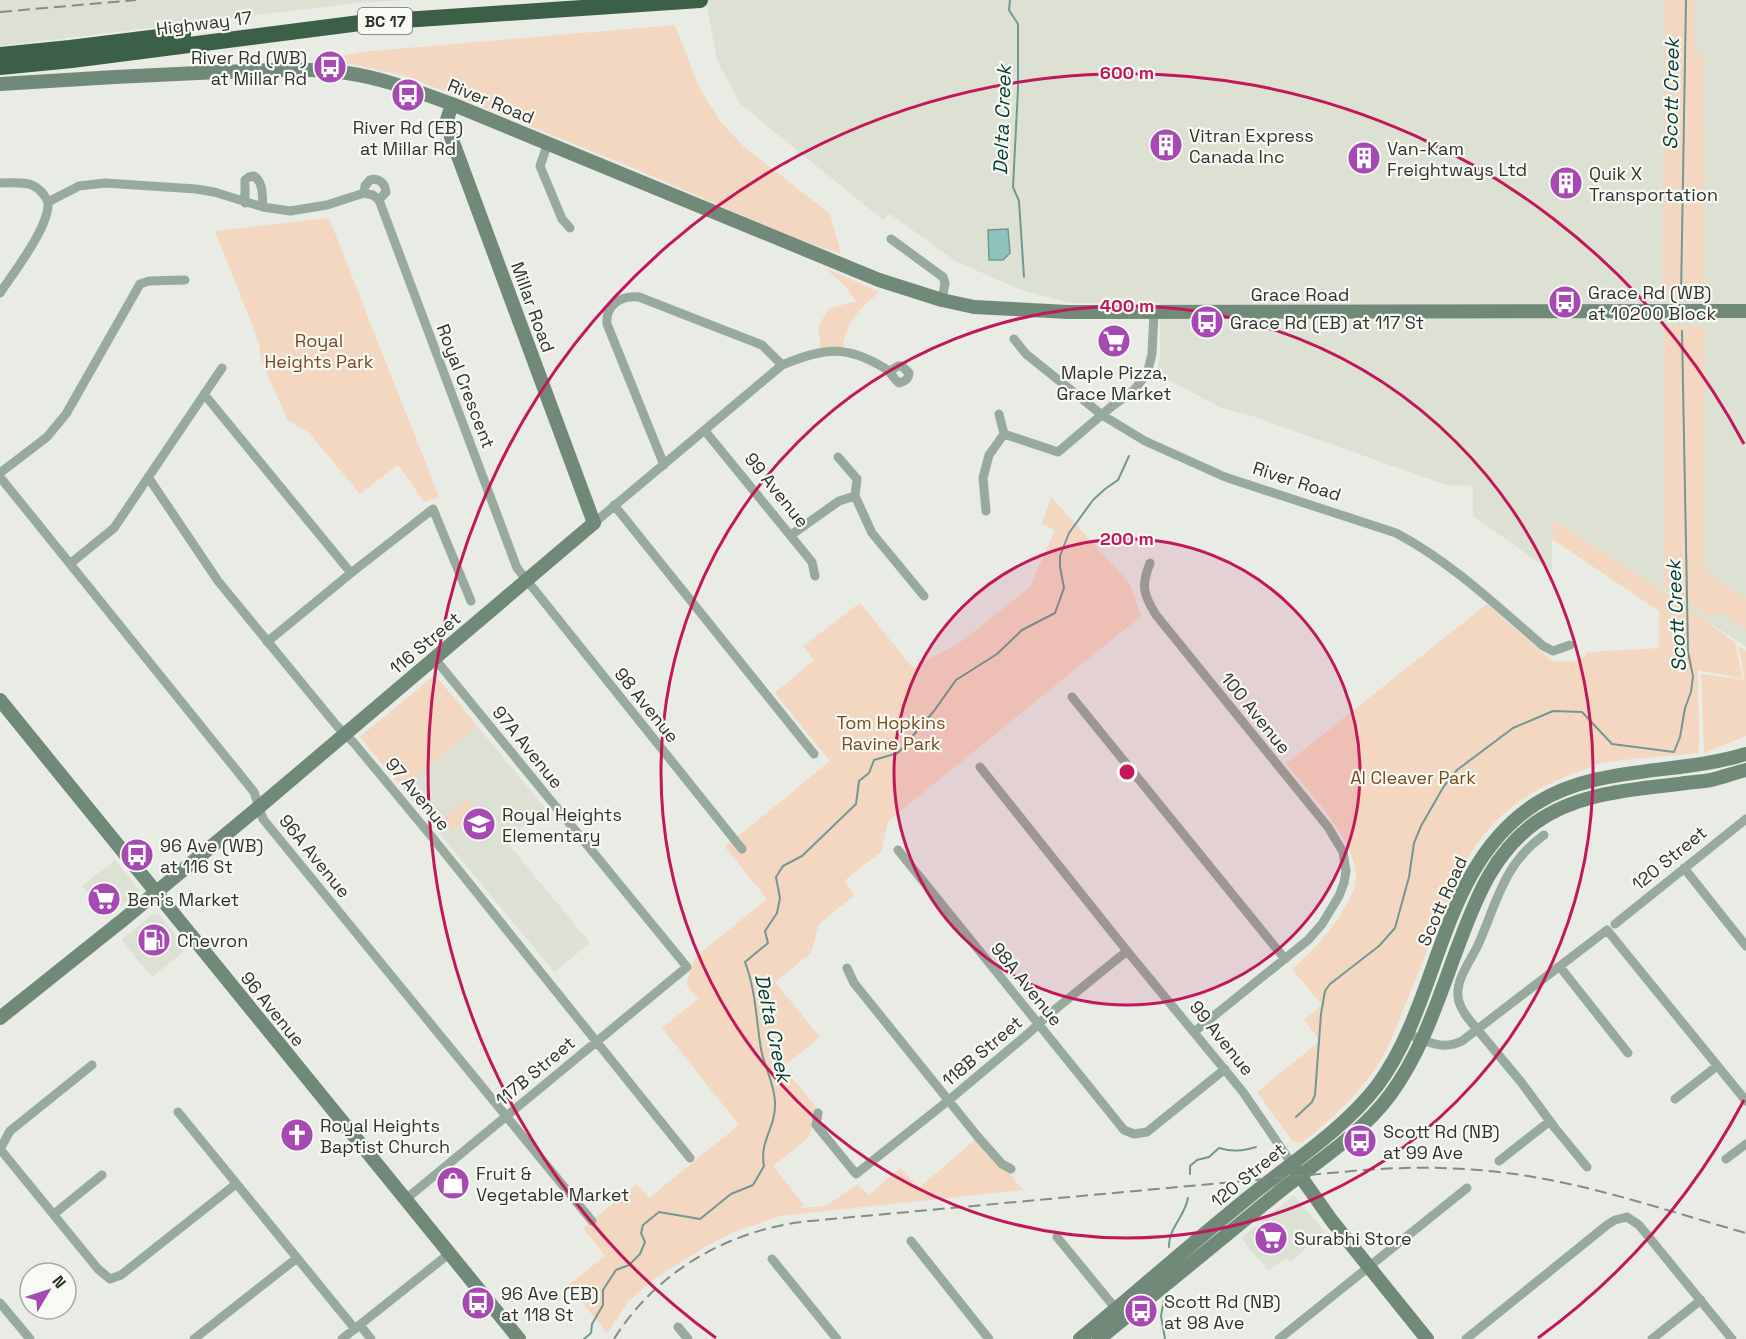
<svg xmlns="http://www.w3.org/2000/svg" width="1746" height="1339" font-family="'Space Grotesk',sans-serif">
<rect width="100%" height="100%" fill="#e9ebe5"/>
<path fill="#dde1d4" d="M0,0h410l-54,3 -356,43z
M706,0h1040v647l-192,-127 -2,19v33l-79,-56v-30l-27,-1 -194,-69 -30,-8 -66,-34 4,-16v-55h-91l-50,-14 -62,-27 -67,-48 -7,6 -143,-116 -23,-44z
M435,675l110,133 -39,33 84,102 -36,29 -194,-235z
M115,860l25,31 -33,26 -25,-31z
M153,914h5l29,35 -35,28 -31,-37z
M1294,1195l31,37 -35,30 -4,-4 -18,13 -27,-33z"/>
<path fill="#f4d7c1" d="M1664,0h31l-1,49 10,6 1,243 -43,1z
M675,25l21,55 7,14 18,28 22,24 87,68 11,40 -51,-18 -159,-69 -225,-91 -79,-17 33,-7z
M329,218l110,279 -15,5 -26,-37 -38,29 -51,-61 -22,-14 -26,-59 -2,-17 -44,-112z
M825,268l54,24c-20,19 -31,26 -36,55l-22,2 -3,-23 12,-18 26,-7 -11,-15z
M1664,325l41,2v244l41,27v33l-24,-18 -15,2 -43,-28z
M1051,497l79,87 11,32 -253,205 -7,31 -37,29 11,14 -36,29 -8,29 -36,29 45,55 -37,30 34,41 -8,29 -36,29 31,39 -5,3 27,-2 32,-22 11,11 31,-27 20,19 58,-50 45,53 -243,26 -46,16 -26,13 -54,34 -25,22 -22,32 -39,-48 37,-29 -22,-28 54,-44 12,14 90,-73 -77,-97 36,-29 -12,-15 9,-27 72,-58 -42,-52 105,-86 -55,-68 39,-33 -11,-14 57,-43 53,65 49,-27 68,-54 25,-57 -13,-6z
M1554,520l143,94 38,29 8,36 -45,-9 1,83c-32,3 -65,5 -97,10 -10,2 -20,8 -30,11 -55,22 -84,47 -113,98l-71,175c-23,43 -49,65 -86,96l-10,-2 -35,-49 63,-51 -16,-21 18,-15 -30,-36c20,-17 35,-34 49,-55 5,-9 12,-20 14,-29 9,-38 -47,-94 -69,-121l201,-160 65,57c12,1 28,3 36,-9l71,-4v-37l-107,-72z
M1738,646l8,5v85l-42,17 -3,-79 44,6z
M435,675l42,51 -75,62 -42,-51z
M468,798l9,12 -25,21 -10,-12z"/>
<path fill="#8ec3bd" stroke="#729893" stroke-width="1.5" d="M1008,229l2,24 -7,7h-14l-1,-30z"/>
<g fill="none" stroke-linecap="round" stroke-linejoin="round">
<path stroke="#729893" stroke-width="2" d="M1010,0l-1,10 9,14v65l-5,98 6,14 5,76
M1681,296l5,-296
M1296,1117l16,-15 3,-7 6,-81 4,-23 5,-7 49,-38 16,-18 14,-51 5,-34 7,-17 23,-40 13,-16 56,-42 40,-17 29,1 30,32 62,8 6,-15 5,-29 6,-16 2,-16 -5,-24 -6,-321
M1190,1174v-8l7,-6 12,-3 10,-9c14,4 23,3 37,-1
M1169,1247c-1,-18 16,-31 19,-49
M1164,1300l-3,16 4,23
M584,1339l7,-6 1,-9 11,-19v-15l13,-20 13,-5 11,-11 5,-12 -4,-9 2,-8 16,-13 41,7 31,-25 22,-9 11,-19c-5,-25 12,-38 11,-63 0,-19 -11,-36 -14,-54 -5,-30 -5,-58 -16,-87l23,-19 -3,-12 12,-18 3,-15 -4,-21 7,-11 19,-10 54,-52 3,-23 10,-8 5,-13 24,-7 36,-42 22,-31 41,-26 25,-24 33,-17 9,-25 -4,-21v-11l9,-23 24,-33 12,-11 13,-9 11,-24"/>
<path stroke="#98a99d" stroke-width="9" d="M548,143l-8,23 22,53 8,9
M0,183c22,0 37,-4 48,19l31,-16 26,-3 91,6 18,3 49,15 27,4 37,-6 37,-12 9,2 6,5 138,368 225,281
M364,193l1,-7 5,-6c8,-3 15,3 16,12l-7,8
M245,203v-23l4,-3 5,-1c10,7 8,20 9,31
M891,239l52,38 2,6 -3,17
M0,293c14,-21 50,-67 48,-91
M1014,339l12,15 76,61 43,26 80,36 171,56c55,29 101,73 147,113l10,5 17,-6
M204,394l147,179
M999,414l5,20
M705,431l107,131 3,14
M664,465l-57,-141c-2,-19 14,-29 32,-27l123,48 20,20
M0,473l47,-36 19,-23 74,-130 9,-3 36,-1
M0,477l254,315 9,27 329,402
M148,477l70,104 119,145 17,17 78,94 258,321
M855,496l17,37 52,63
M614,505l200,249
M986,511l-3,-33 6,-23 15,-21 54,18 53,-45 22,-16 14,-17 5,-20 2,-42
M594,523l188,-158c42,-17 64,-21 104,4 6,4 7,10 13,14 6,-2 9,-3 10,-10l-7,-7h-4l-8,5
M791,535l48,-34 16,-5 2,-17 -19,-22
M71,563l43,-35 108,-160
M1150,563c-9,23 -7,31 6,52l172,212 15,25 3,19 -2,12 -5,13 -17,28 -14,16 -114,92
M267,642l84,-69 82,-64 38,92
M1072,697l213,262
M980,767l147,184 116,141 49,72
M1544,835c-41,29 -47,68 -66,110 -7,15 -22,34 -20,51 0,8 5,15 9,21l54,65 34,46 32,39
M898,850l226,280 10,4 13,-2 78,-63
M1684,868l62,78
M1615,924l131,-105
M1560,967l68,86
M847,968l7,15 124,154 24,27 9,5
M1406,1033c20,8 36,18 56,8l145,-111 139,171
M1675,1099l42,-33
M178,1112l177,217
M818,1113l-2,12 40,49 93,-74 81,-68 17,-16 80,-65
M0,1149l98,120 12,10 11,-4 115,-91
M0,1149l10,-18 82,-66
M1726,1159l20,-15
M1499,1161l51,-40
M406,1199l281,-232 -252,-308
M54,1214l48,-39
M1057,1237l59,72
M911,1241l78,98
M772,1259l65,80
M0,1303l30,36
M360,1325l11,14
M678,1327l10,12
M194,1339l103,-81
M342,1339l108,-86
M1279,1339l188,-151
M1466,1339l141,-114 8,-5 12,-3 12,8 93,114
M1652,1339l49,-39"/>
<path stroke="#708978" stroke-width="14" d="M0,84c73,-5 146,-9 219,-12 43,-1 86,-5 128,1 36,5 71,19 105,31l427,176 63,20 32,7 94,5 678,-1
M0,700l519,639
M0,1018l124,-99 135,-112 335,-284 -143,-386 -4,-17 5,-16
M1296,1170l36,51 95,118
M1080,1339c57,-47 112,-96 169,-142 43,-35 94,-67 128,-111 65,-87 61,-220 160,-283 60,-38 141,-28 209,-49
M1099,1339c60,-49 121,-99 181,-148 38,-30 81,-57 110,-96 34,-46 50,-102 70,-154 17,-45 34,-88 75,-118 42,-30 94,-33 144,-39 10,-2 21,-2 32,-4 12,-3 23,-7 35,-10"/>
<path stroke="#3b5f47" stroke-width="16" d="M0,55l70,-7 113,-14
M0,67l72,-7 288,-37 340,-23"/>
<path stroke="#888a85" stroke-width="2" stroke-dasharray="12 6" stroke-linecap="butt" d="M0,12l136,-12
M614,1339c43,-69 117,-110 196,-118l553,-51c55,-4 110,-3 165,6 74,12 146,37 218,57"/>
</g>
<circle cx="1127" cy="772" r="233" fill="#c2185b" fill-opacity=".12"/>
<g fill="none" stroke="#c2185b" stroke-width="3">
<circle cx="1127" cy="772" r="233"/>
<circle cx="1127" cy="772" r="466"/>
<path d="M1744 1100A699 699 0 0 1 1538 1338M716 1338A699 699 0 1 1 1744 444"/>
</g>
<defs>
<symbol id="bus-disc" viewBox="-11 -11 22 22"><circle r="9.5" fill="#a749b2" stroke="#f7f9f3"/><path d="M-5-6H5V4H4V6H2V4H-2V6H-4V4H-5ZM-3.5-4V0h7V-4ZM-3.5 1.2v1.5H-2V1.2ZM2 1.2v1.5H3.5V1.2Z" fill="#fff"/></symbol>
<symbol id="building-disc" viewBox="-11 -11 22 22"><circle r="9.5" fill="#a749b2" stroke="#f7f9f3"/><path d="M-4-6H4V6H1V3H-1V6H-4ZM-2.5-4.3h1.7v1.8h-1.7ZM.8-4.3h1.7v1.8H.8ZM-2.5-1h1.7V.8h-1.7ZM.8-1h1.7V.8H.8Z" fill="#fff"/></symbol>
<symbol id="supermarket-disc" viewBox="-11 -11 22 22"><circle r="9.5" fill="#a749b2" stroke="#f7f9f3"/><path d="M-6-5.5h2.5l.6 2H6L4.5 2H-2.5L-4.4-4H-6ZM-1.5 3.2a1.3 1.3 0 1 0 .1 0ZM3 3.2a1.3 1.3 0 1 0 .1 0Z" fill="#fff"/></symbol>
<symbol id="school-disc" viewBox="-11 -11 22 22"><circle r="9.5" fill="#a749b2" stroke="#f7f9f3"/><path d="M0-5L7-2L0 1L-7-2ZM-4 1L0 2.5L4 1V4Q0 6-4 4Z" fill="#fff"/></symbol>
<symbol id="fuel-disc" viewBox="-11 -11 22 22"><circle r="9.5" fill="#a749b2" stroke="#f7f9f3"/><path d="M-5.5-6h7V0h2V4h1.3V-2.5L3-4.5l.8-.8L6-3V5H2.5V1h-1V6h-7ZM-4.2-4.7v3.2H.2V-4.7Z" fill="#fff"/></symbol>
<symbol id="church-disc" viewBox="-11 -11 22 22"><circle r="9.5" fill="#a749b2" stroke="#f7f9f3"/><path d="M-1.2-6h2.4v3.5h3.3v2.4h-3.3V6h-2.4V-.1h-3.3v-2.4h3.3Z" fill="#fff"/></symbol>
<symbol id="shop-disc" viewBox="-11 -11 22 22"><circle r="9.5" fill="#a749b2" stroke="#f7f9f3"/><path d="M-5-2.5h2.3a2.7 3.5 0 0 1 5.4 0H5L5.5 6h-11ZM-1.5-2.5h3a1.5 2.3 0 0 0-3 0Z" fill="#fff"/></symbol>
</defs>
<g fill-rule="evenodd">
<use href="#bus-disc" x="311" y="48" width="38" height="38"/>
<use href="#bus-disc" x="389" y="76" width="38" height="38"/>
<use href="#building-disc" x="1147" y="126" width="38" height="38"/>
<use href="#building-disc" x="1345" y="139" width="38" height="38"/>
<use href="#building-disc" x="1547" y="164" width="38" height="38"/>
<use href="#bus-disc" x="1546" y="283" width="38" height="38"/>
<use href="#bus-disc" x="1188" y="303" width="38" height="38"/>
<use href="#supermarket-disc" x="1095" y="322" width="38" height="38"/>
<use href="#school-disc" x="460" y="805" width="38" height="38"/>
<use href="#bus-disc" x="118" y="836" width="38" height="38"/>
<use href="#supermarket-disc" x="85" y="880" width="38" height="38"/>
<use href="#fuel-disc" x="135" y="921" width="38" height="38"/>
<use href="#church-disc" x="278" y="1116" width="38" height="38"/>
<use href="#bus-disc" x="1341" y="1122" width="38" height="38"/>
<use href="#shop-disc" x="434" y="1164" width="38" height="38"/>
<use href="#supermarket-disc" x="1252" y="1219" width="38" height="38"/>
<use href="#bus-disc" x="459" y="1284" width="38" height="38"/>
<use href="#bus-disc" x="1122" y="1292" width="38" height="38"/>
</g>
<g text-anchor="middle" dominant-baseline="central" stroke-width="4.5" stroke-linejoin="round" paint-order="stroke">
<rect fill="#f7f9f3" stroke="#6d6e6a" stroke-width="1.5" x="358" y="8" width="54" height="26" rx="4.5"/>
<g font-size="16" font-weight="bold" fill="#323330">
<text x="385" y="21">BC 17</text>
</g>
<g font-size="18" fill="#323330" stroke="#f7f9f3">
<text transform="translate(204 23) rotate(-7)">Highway 17</text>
<text transform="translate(491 101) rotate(22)">River Road</text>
<text x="1300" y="294">Grace Road</text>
<text transform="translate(533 307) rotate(70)">Millar Road</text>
<text transform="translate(466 386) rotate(69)">Royal Crescent</text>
<text transform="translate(1297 481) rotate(18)">River Road</text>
<text transform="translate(777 490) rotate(51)">99 Avenue</text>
<text transform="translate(425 643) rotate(-40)">116 Street</text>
<text transform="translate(647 705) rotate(51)">98 Avenue</text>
<text transform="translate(1256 713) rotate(51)">100 Avenue</text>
<text transform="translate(528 747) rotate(51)">97A Avenue</text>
<text transform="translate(418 794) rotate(50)">97 Avenue</text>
<text transform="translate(315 856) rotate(51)">96A Avenue</text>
<text transform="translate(1669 858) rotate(-39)">120 Street</text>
<text transform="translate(1442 901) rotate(-66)">Scott Road</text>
<text transform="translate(1027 984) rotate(51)">98A Avenue</text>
<text transform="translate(273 1009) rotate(51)">96 Avenue</text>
<text transform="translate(1222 1038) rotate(51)">99 Avenue</text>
<text transform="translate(982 1051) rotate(-40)">118B Street</text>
<text transform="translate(535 1071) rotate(-40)">117B Street</text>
<text transform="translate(1248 1175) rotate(-39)">120 Street</text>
</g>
<g font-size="18" fill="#323330" stroke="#f7f9f3" text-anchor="start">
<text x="307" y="57" text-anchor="end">River Rd (WB)<tspan x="307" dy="21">at Millar Rd</tspan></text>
<text x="408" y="127" text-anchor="middle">River Rd (EB)<tspan x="408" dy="21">at Millar Rd</tspan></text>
<text x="1189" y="135">Vitran Express<tspan x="1189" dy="21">Canada Inc</tspan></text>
<text x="1387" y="148">Van-Kam<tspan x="1387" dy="21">Freightways Ltd</tspan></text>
<text x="1589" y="173">Quik X<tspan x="1589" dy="21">Transportation</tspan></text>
<text x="1588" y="292">Grace Rd (WB)<tspan x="1588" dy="21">at 10200 Block</tspan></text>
<text x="1230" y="322">Grace Rd (EB) at 117 St</text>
<text x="1114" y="372" text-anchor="middle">Maple Pizza,<tspan x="1114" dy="21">Grace Market</tspan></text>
<text x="502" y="814">Royal Heights<tspan x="502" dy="21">Elementary</tspan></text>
<text x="160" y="845">96 Ave (WB)<tspan x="160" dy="21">at 116 St</tspan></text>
<text x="127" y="899">Ben's Market</text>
<text x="177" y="940">Chevron</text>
<text x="320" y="1125">Royal Heights<tspan x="320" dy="21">Baptist Church</tspan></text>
<text x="1383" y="1131">Scott Rd (NB)<tspan x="1383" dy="21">at 99 Ave</tspan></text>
<text x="476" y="1173">Fruit &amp;<tspan x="476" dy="21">Vegetable Market</tspan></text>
<text x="1294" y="1238">Surabhi Store</text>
<text x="501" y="1293">96 Ave (EB)<tspan x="501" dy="21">at 118 St</tspan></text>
<text x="1164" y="1301">Scott Rd (NB)<tspan x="1164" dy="21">at 98 Ave</tspan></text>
</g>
<g font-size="18" fill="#79491f" stroke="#f7f9f3">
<text x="319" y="340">Royal<tspan x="319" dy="21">Heights Park</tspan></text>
<text x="891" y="722">Tom Hopkins<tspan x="891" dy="21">Ravine Park</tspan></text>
<text x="1413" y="777">Al Cleaver Park</text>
</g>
<g font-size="20" font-style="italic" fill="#083c37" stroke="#f7f9f3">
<text transform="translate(1671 94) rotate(-89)">Scott Creek</text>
<text transform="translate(1002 120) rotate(-88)">Delta Creek</text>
<text transform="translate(1676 616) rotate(-93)">Scott Creek</text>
<text transform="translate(773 1028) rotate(78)">Delta Creek</text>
</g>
</g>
<circle cx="1127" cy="772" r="9" fill="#c2185b" stroke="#f7f9f3" stroke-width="3"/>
<g font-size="18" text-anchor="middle" font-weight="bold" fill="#c2185b" stroke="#f7f9f3" stroke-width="4.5" stroke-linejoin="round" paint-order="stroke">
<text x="1127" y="79">600 m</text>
<text x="1127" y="312">400 m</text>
<text x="1127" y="545">200 m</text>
</g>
<g transform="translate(48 1291) rotate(51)"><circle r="28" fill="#f7f9f3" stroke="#a8aaa5" stroke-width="1.5"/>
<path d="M0-4.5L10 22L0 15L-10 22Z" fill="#a749b2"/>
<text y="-9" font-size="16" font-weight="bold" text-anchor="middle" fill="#323330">N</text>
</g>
</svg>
